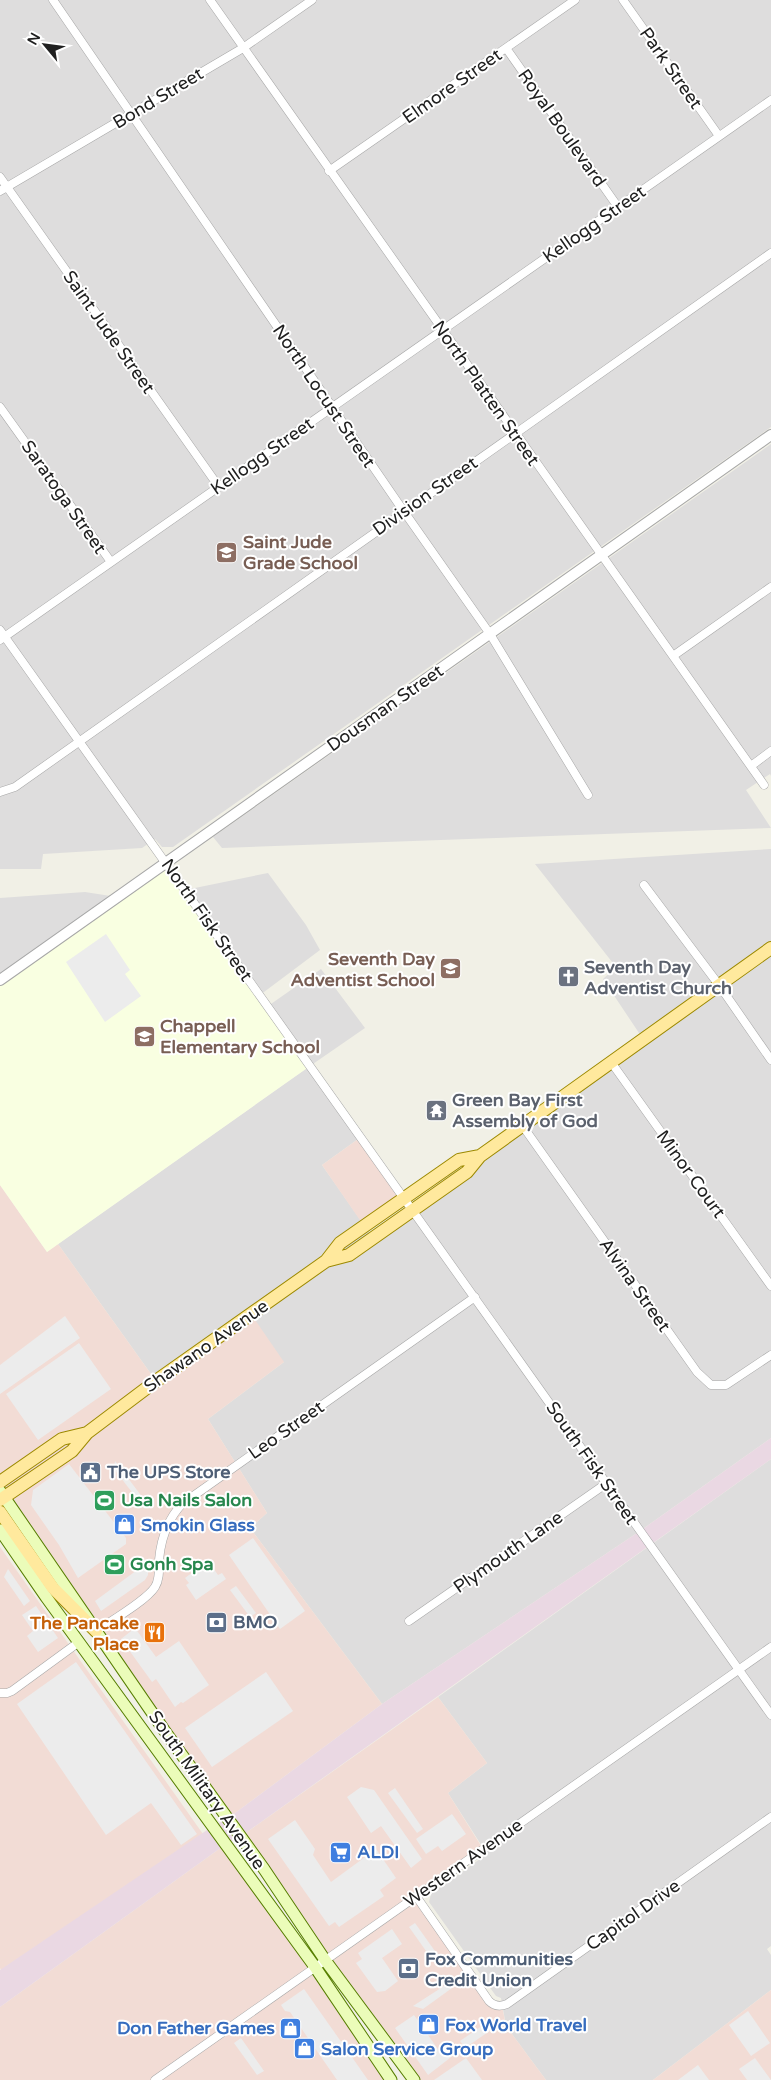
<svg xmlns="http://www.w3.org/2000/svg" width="771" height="2080" font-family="'Varela Round',sans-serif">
<rect width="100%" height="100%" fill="#f1f0e6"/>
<path fill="#dedddd" d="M0,0h771v427l-598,420h-11l-7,-8 -13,9 -99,6 -2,15h-41z
M771,444v332l-1,-2 -24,16 25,38 -549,20 -9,-11z
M771,849v589l-131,93 -258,173 -132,-176 17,-15 -59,-94 76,-57 -128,19 -98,-137 252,-178 -42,-60 53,-37 44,59 -55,38 51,71 -39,28 51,73 270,-199 -40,-60 13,-12 -81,-103z
M268,873l38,52 14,25 -60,45 -75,-105z
M85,892l32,5 -117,83v-82z
M771,1459v487l-4,3 4,6v35l-118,90h-107l-40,-54 -5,-28 -5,-2 -67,-94 2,-8 56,-40 -39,-61 39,-30 -49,-66z"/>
<path fill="#f2dcd5" d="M361,1137l43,61 -40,28 -42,-61z
M0,1185l47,67 11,-8 98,137 95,-67 33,48 -76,57 59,94 -17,15 132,176 -155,115 -227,-328z
M0,1547l203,287 -202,136 -1,-2z
M438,1697l49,66 -39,30 35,56 -67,47 73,105 13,5 4,20 40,54h-132l-174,-243z
M226,1844l165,236h-391v-73z
M771,1990v90h-118z"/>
<path fill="#ead8e3" d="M771,1438v21l-531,378 -14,7 -226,163v-37l213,-144 14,-7 155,-115 258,-173z"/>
<path fill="#f9ffe1" d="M166,863l144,203 -263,186 -47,-67v-205z"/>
<path fill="#ececec" d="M106,934l24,36 -5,4 16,22 -36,26 -39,-60z
M65,1316l15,22 -80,56v-29z
M79,1343l32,46 -73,51 -32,-46z
M115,1461l31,41 -1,7 -31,-40z
M69,1464l57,74v6l-48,34 -19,-33 -28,-40 2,-15z
M253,1538l52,73 -25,18 -51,-74z
M208,1561l10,14 4,-2 4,6 -30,21 -10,-15 3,-2 -4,-5z
M148,1562v13l-3,5 -44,31 -6,-10z
M8,1569l22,32 -6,5 -20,-29z
M236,1586l20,27 -6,4 -20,-27z
M36,1606l22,32 -20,14 -11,-16 6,-5 -11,-16z
M135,1628l21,29 23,-16 30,44 -26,18 -2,-1 -6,5 -19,-28 -4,3 -31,-43z
M76,1662l121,172 -16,11 -30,-42 -45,32 -89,-131z
M266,1672l27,39 -81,56 -27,-39z
M361,1787l13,3 48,69 -11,9 -30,-42 -10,7 -24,-36z
M395,1788l28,41 -6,4 -29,-40z
M452,1814l14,20 -24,17 -4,-5 -12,8 -10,-15z
M295,1820l20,29 -2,6 18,27 45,-33 20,29 -16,12 4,6 -45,31 -4,-5 -6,4 -61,-87z
M415,1923l22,31 -6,4 -22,-31z
M392,1929l10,15 -20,14 16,23 -13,10 -8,1 -21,-29 6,-4 -4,-6z
M444,1986l8,2 -29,21 -10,-3z
M304,1989l64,91h-31l-47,-68 -5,-1 -4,-6z
M748,2011l22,32 -19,13 -22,-31z
M414,2015l28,40 12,-8 1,7 -27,21 -33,-47z
M486,2023l5,7 -26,18 -5,-7z
M241,2038l23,33 -7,4 -23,-32z
M466,2058l16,22h-48z
M755,2058l16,22h-24l-8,-11z
M698,2065l11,15h-31z"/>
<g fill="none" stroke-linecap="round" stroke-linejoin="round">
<defs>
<path id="minor" d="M53,0l345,503 92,131 98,161
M210,0l554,785
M623,0l96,136
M506,48l112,159
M329,171l246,-171
M0,177l219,310
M0,191l243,-143 69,-48
M0,407l111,155
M0,630l771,1085
M0,640l771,-540
M673,656l98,-69
M751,766l20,-15
M0,792l15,-5 756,-534
M644,885l75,100 52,75
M611,1062l160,224
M522,1125l175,247 14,13h15l45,-30
M409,1621l198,-138
M96,1631c15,-10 50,-30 59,-44 5,-8 4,-18 4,-27 2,-22 8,-40 23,-56l293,-207
M0,1693h7l5,-2 67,-49
M416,1896l73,105c5,5 11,6 18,3l264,-187
M155,2080l616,-433"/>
<path id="tertiary" d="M0,980l771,-545"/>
<path id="secondary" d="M0,1491l164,239 100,139 61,91 89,120
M0,1530l46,67 269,370 76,113"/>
<path id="primary" d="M326,1261l23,-6 118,-83 13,-16 291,-208
M0,1482l62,-43 25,-6
M0,1500l72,-49 15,-18 69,-52 170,-120 14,-18 119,-83 21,-4
M0,1512l53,76 43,43"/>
</defs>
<use href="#minor" stroke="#a7a7a7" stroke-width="9"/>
<use href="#tertiary" stroke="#a7a7a7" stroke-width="12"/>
<use href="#secondary" stroke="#567e00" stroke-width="13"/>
<use href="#primary" stroke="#9c8900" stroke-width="14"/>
<use href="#minor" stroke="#fff" stroke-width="8"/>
<use href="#tertiary" stroke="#fff" stroke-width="10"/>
<use href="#secondary" stroke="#ebfcb9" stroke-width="11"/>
<use href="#primary" stroke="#ffe99d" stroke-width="12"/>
</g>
<defs>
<symbol id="school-square" viewBox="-11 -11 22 22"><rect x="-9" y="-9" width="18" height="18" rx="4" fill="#8d6e63" stroke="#fff"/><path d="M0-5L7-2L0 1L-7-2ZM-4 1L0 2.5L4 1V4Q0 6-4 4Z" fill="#fff"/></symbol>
<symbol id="church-square" viewBox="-11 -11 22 22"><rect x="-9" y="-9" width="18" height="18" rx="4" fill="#6b7280" stroke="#fff"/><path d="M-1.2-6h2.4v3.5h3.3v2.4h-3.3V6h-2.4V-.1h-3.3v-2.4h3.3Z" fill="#fff"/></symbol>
<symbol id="temple-square" viewBox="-11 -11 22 22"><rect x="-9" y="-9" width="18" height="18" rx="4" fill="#6b7280" stroke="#fff"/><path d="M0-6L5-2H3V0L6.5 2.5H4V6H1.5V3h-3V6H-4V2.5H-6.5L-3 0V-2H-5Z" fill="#fff"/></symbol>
<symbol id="civic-square" viewBox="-11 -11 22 22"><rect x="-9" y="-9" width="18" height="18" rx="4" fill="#5c6f8a" stroke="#fff"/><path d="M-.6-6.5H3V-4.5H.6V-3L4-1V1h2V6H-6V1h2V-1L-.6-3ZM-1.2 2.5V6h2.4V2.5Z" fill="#fff"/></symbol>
<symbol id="stadium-square" viewBox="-11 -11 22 22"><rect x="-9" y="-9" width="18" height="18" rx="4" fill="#2e9e5b" stroke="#fff"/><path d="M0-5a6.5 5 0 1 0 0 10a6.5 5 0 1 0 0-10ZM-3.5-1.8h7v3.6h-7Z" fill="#fff"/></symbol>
<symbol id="shop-square" viewBox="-11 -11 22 22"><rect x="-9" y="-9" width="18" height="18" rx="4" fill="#3f7fe0" stroke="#fff"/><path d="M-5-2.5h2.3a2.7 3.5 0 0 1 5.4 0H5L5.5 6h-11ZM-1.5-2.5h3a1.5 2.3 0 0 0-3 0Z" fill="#fff"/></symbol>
<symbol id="bank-square" viewBox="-11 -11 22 22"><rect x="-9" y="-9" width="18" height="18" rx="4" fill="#5c6f8a" stroke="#fff"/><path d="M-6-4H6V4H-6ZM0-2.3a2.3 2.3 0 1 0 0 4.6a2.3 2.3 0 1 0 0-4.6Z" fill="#fff"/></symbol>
<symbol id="restaurant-square" viewBox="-11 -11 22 22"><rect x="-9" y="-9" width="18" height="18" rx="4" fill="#e8710a" stroke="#fff"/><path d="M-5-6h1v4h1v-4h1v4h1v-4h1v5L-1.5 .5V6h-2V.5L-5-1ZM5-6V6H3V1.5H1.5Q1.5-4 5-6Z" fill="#fff"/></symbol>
<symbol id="supermarket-square" viewBox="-11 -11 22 22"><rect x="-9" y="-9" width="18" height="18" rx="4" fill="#3f7fe0" stroke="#fff"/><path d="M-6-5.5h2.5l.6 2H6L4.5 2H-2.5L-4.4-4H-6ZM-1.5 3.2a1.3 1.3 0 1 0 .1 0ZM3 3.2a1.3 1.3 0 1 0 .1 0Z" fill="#fff"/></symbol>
</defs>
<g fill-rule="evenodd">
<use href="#school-square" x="214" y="540" width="25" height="25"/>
<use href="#school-square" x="438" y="956" width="25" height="25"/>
<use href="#church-square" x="556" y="964" width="25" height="25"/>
<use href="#school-square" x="132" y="1024" width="25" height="25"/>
<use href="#temple-square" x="424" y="1098" width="25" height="25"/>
<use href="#civic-square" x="78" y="1460" width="25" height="25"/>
<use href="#stadium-square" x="92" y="1488" width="25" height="25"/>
<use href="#shop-square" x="112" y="1512" width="25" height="25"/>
<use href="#stadium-square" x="102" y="1552" width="25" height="25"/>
<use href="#bank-square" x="204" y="1610" width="25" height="25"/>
<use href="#restaurant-square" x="142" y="1620" width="25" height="25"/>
<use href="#supermarket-square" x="328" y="1840" width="25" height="25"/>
<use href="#bank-square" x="396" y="1956" width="25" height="25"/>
<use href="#shop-square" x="416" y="2012" width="25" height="25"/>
<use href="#shop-square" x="278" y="2016" width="25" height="25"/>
<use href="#shop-square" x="292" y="2036" width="25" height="25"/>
</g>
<g text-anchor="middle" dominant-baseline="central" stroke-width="4" stroke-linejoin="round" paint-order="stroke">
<g font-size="18" fill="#202020" stroke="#fff">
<text transform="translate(671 68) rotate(55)">Park Street</text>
<text transform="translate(452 86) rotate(-35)">Elmore Street</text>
<text transform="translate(158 98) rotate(-31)">Bond Street</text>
<text transform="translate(562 128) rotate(55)">Royal Boulevard</text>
<text transform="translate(594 224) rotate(-35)">Kellogg Street</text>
<text transform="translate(109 332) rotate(55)">Saint Jude Street</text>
<text transform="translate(486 393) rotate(55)">North Platten Street</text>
<text transform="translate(324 396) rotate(56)">North Locust Street</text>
<text transform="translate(262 456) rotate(-35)">Kellogg Street</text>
<text transform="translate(425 496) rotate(-35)">Division Street</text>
<text transform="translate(64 497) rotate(55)">Saratoga Street</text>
<text transform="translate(385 708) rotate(-35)">Dousman Street</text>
<text transform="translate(207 920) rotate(55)">North Fisk Street</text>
<text transform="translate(691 1174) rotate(54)">Minor Court</text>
<text transform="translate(635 1285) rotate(55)">Alvina Street</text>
<text transform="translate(206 1346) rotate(-35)">Shawano Avenue</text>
<text transform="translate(286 1430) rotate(-35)">Leo Street</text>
<text transform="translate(592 1463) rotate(55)">South Fisk Street</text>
<text transform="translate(508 1552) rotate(-35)">Plymouth Lane</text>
<text transform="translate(207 1790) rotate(55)">South Military Avenue</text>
<text transform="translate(463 1863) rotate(-35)">Western Avenue</text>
<text transform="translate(633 1915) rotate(-35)">Capitol Drive</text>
</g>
<g font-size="18" font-weight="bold" fill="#785e54" stroke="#fff" text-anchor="start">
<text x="243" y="542">Saint Jude<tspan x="243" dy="21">Grade School</tspan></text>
<text x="435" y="959" text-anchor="end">Seventh Day<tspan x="435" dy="21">Adventist School</tspan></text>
<text x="160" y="1026">Chappell<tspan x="160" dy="21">Elementary School</tspan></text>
</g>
<g font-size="18" font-weight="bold" fill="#5b616d" stroke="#fff" text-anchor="start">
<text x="584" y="967">Seventh Day<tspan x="584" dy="21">Adventist Church</tspan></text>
<text x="452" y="1100">Green Bay First<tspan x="452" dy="21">Assembly of God</tspan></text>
</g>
<g font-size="18" font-weight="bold" fill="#4e5e75" stroke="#fff" text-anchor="start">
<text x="107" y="1472">The UPS Store</text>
<text x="233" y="1622">BMO</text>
<text x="425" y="1959">Fox Communities<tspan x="425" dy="21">Credit Union</tspan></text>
</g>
<g font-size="18" font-weight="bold" fill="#27864d" stroke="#fff" text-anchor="start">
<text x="121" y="1500">Usa Nails Salon</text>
<text x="130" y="1564">Gonh Spa</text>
</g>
<g font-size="18" font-weight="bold" fill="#366cbe" stroke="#fff" text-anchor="start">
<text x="141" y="1525">Smokin Glass</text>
<text x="357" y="1852">ALDI</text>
<text x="445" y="2025">Fox World Travel</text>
<text x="275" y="2028" text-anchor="end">Don Father Games</text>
<text x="321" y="2049">Salon Service Group</text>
</g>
<g font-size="18" font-weight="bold" fill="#c56008" stroke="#fff" text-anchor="end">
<text x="139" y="1623">The Pancake<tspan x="139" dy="21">Place</tspan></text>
</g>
</g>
<g transform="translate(45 45) rotate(299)" stroke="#ffffff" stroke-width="4" paint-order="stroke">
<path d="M0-4L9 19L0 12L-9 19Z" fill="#202020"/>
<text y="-8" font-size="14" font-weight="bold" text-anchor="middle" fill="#202020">N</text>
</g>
</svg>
